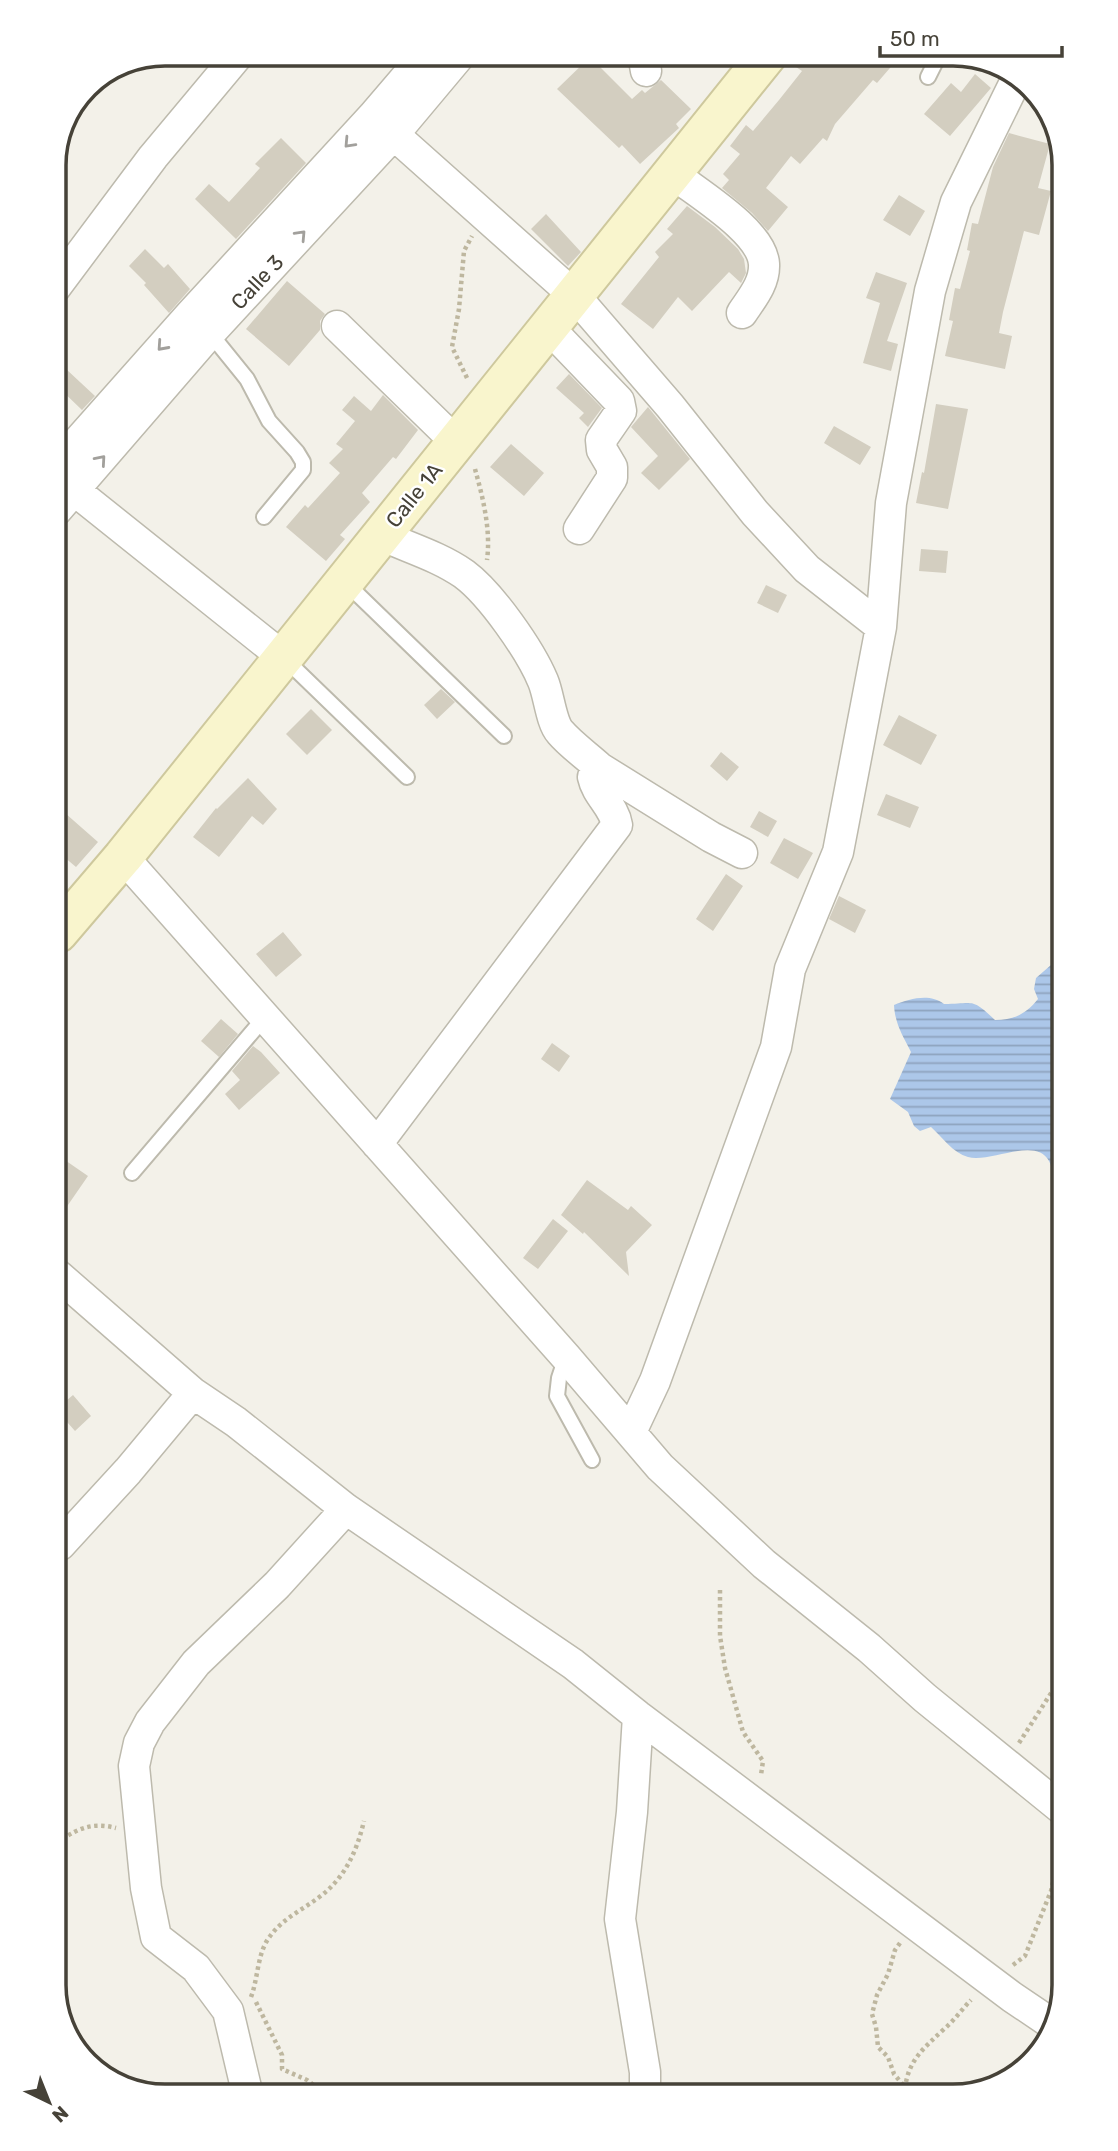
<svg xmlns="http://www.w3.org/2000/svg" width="1118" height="2151" font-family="Rubik,sans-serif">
<defs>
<pattern id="water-rules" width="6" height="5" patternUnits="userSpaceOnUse" patternTransform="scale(1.75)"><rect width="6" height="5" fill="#acc7e9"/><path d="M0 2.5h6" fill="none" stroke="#8ea3be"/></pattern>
</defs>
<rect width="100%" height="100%" fill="#f3f1e9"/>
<path fill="url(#water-rules)" d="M1059,958l1,275 -6,-2c-2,-19 3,-55 -5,-70 -13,-25 -58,2 -81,-4 -15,-4 -26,-20 -37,-30l-11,4 -6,-5 -6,-14 -18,-13 21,-47c-8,-16 -16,-28 -17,-47 16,-6 35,-12 50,-1 30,0 27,-7 51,16 19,0 31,-6 43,-21l-4,-10 2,-11z"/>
<path fill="#d3cec0" d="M807,54h95l-25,29 -4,-3 -38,44 -8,17 -4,-3 -23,26 -9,-8 -25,32 22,19 -20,24 -16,-18 -30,-25 7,-8 -6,-6 17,-20 -10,-8 16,-21 7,6 26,-31 23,-29 -6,-4z
M590,57l42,42 10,-9 3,3 16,-13 30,29 -15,15 3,4 -39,36 -18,-19 -3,3 -62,-59z
M975,74l16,14 -41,48 -26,-22 27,-31 10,9z
M1009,133l41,11 -12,44 13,3 -12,44 -15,-4 -21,81 -4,21 13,3 -7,33 -60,-13 8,-35 -4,-1 6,-32 5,1 10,-38 -3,-1 5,-27 6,1 15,-57z
M281,138l25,25 -70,76 -41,-40 14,-15 20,18 31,-34 -5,-4z
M899,195l26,16 -15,25 -27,-16z
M687,206l28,21 23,22 6,10 2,14 -5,10 -12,-11 -37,39 -14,-14 -25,32 -32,-25 38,-47 -4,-5 18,-18 -6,-5z
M546,214l35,38 -13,14 -37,-37z
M145,249l19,19 4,-4 22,25 -21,24 -25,-28 2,-2 -17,-17z
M876,272l31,11 -20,58 11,3 -7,27 -28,-8 17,-60 -14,-5z
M287,281l38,33 -5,7v9l-31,36 -43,-37z
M66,369l29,27 -13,14 -27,-26v-4z
M569,374l33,34 -14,19 -9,-9 5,-5 -28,-25z
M383,395l35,35 -22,29 -3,-2 -31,36 8,9 -30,33 5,4 -19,22 -40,-34 19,-22 3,3 32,-35 -11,-10 14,-14 -7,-5 19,-23 -13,-11 12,-14 17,15z
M936,404l32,5 -20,100 -32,-6 6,-31 2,1z
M648,407l42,52 -31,31 -18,-17 17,-17 -27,-29z
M834,426l37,21 -11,18 -36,-22z
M511,444l33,29 -20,23 -34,-29z
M921,549l27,2 -2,22 -27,-2z
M766,585l21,10 -9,18 -21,-10z
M441,689l14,13 -18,17 -13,-14z
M311,709l21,21 -25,25 -21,-21z
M899,715l38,20 -16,30 -38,-20z
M721,752l18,15 -12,14 -17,-15z
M248,778l29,31 -14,16 -11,-9 -33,41 -26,-20 23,-29 1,1z
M886,794l33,13 -9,21 -33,-13z
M57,806l41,36 -22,25 -19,-16z
M759,811l18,10 -9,16 -18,-10z
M784,838l29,15 -15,26 -28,-16z
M726,874l17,12 -30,45 -17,-12z
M839,896l27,14 -11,23 -26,-14z
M283,932l19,23 -26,22 -20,-23z
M221,1019l17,15 -19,23 -18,-16z
M552,1043l18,13 -11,16 -18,-13z
M253,1046l8,6 19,21 -41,37 -14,-16 15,-14 -8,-9z
M59,1156l29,20 -29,42z
M587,1180l41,30 3,-4 21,19 -26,27 3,24 -45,-44 -1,2 -22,-19z
M553,1219l15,12 -30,38 -15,-11z
M73,1395l18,21 -16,15 -15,-17v-8z"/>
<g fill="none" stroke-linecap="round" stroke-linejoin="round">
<defs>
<path id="lane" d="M928,77l11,-22
M209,332l38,47 22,42 28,31 6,10v8l-39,47
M345,582l159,154
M284,658l123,119
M132,1173l133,-156
M566,1357l-7,21 -2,18 35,64"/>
<path id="street" d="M643,54l3,17
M373,116l202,180 95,110 85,107 52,56 74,58
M672,173c25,20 90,58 92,91 1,19 -12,34 -22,49
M55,288l98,-131 86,-103
M337,326l119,116
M548,327l71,74 2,10 -20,29 1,10 10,17v11l-33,51
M56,466l134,-151 183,-199 53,-62
M59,478l224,179
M56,511l154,-178 184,-199 67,-80
M600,768l111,69 31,16
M123,857l443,500 94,110 104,97 105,84 56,50 138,112
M377,1144l240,-319c-3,-19 -20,-29 -24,-48l7,-9c-13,-12 -29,-23 -40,-36 -9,-10 -11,-37 -17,-51 -13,-31 -52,-87 -79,-107 -26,-18 -55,-26 -83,-39
M59,1276l134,117 43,29 110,87 227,155 65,52 374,281 40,27
M631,1432l24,-51 121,-334 14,-78 48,-117 43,-225 10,-124 39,-212 26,-89 62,-126
M60,1545l68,-74 65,-78
M638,1716l-6,96 -12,107 25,153v20
M248,2096l-20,-85 -32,-43 -40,-31 -10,-49 -12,-122 5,-23 11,-21 46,-59 81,-78 69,-76"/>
<path id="secondary" d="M58,933l65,-76 645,-803"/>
</defs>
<use href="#lane" stroke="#bdbaad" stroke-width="18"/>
<use href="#street" stroke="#bdbaad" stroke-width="33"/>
<use href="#secondary" stroke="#cec89d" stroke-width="42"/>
<path stroke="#beb79f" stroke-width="4.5" stroke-dasharray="3.5 3.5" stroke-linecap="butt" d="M467,378l-15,-31 7,-38 5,-58 8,-15
M475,469c8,29 16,61 12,91
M720,1590v46l5,32 18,64 20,29 -2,14
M1019,1743l43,-67
M62,1839c18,-11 31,-17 54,-11
M900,1943l-5,7 -7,24 -11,21 -5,19 4,13 2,20 10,10 6,17 10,12
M1013,1965l12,-9 26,-65 12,-49
M251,1997c7,-18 6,-41 17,-58 14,-21 35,-29 54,-44 24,-19 35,-45 42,-74
M256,2002l26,53v14l25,11 19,15
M905,2089c3,-29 19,-41 39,-60 10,-8 18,-20 27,-29"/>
<use href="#lane" stroke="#fff" stroke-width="14"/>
<use href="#street" stroke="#fff" stroke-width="30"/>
<use href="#secondary" stroke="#f9f5cd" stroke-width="38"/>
</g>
<defs><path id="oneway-chevron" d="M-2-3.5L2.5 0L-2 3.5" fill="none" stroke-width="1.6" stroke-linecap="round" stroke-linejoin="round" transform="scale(1.75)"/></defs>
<g stroke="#a2a09c">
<use href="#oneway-chevron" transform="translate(349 143) rotate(133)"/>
<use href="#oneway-chevron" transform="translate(301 235) rotate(-47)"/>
<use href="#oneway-chevron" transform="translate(162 346) rotate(132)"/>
<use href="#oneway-chevron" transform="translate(101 460) rotate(-49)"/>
</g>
<g text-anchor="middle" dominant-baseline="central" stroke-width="5" stroke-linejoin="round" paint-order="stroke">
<g font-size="21" fill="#464238" stroke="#fff">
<text transform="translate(257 282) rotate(-47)">Calle 3</text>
<text transform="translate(414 495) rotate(-51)">Calle 1A</text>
</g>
</g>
<path d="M0 0H1118V2151H0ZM165 66H953A99 99 0 0 1 1052 165V1985A99 99 0 0 1 953 2084H165A99 99 0 0 1 66 1985V165A99 99 0 0 1 165 66Z" fill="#fff" fill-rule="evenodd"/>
<path fill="none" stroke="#464238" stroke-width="3.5" d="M165 66H953A99 99 0 0 1 1052 165V1985A99 99 0 0 1 953 2084H165A99 99 0 0 1 66 1985V165A99 99 0 0 1 165 66Z"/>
<g transform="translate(49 2102) rotate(137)" stroke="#ffffff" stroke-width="5" paint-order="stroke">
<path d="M0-5L12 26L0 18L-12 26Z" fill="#464238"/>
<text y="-10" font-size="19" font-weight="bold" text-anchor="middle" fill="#464238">N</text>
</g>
<path d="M880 46v10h182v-10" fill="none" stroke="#464238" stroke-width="3.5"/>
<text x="890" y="46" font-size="21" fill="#464238" stroke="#ffffff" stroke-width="5" paint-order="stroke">50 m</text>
</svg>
